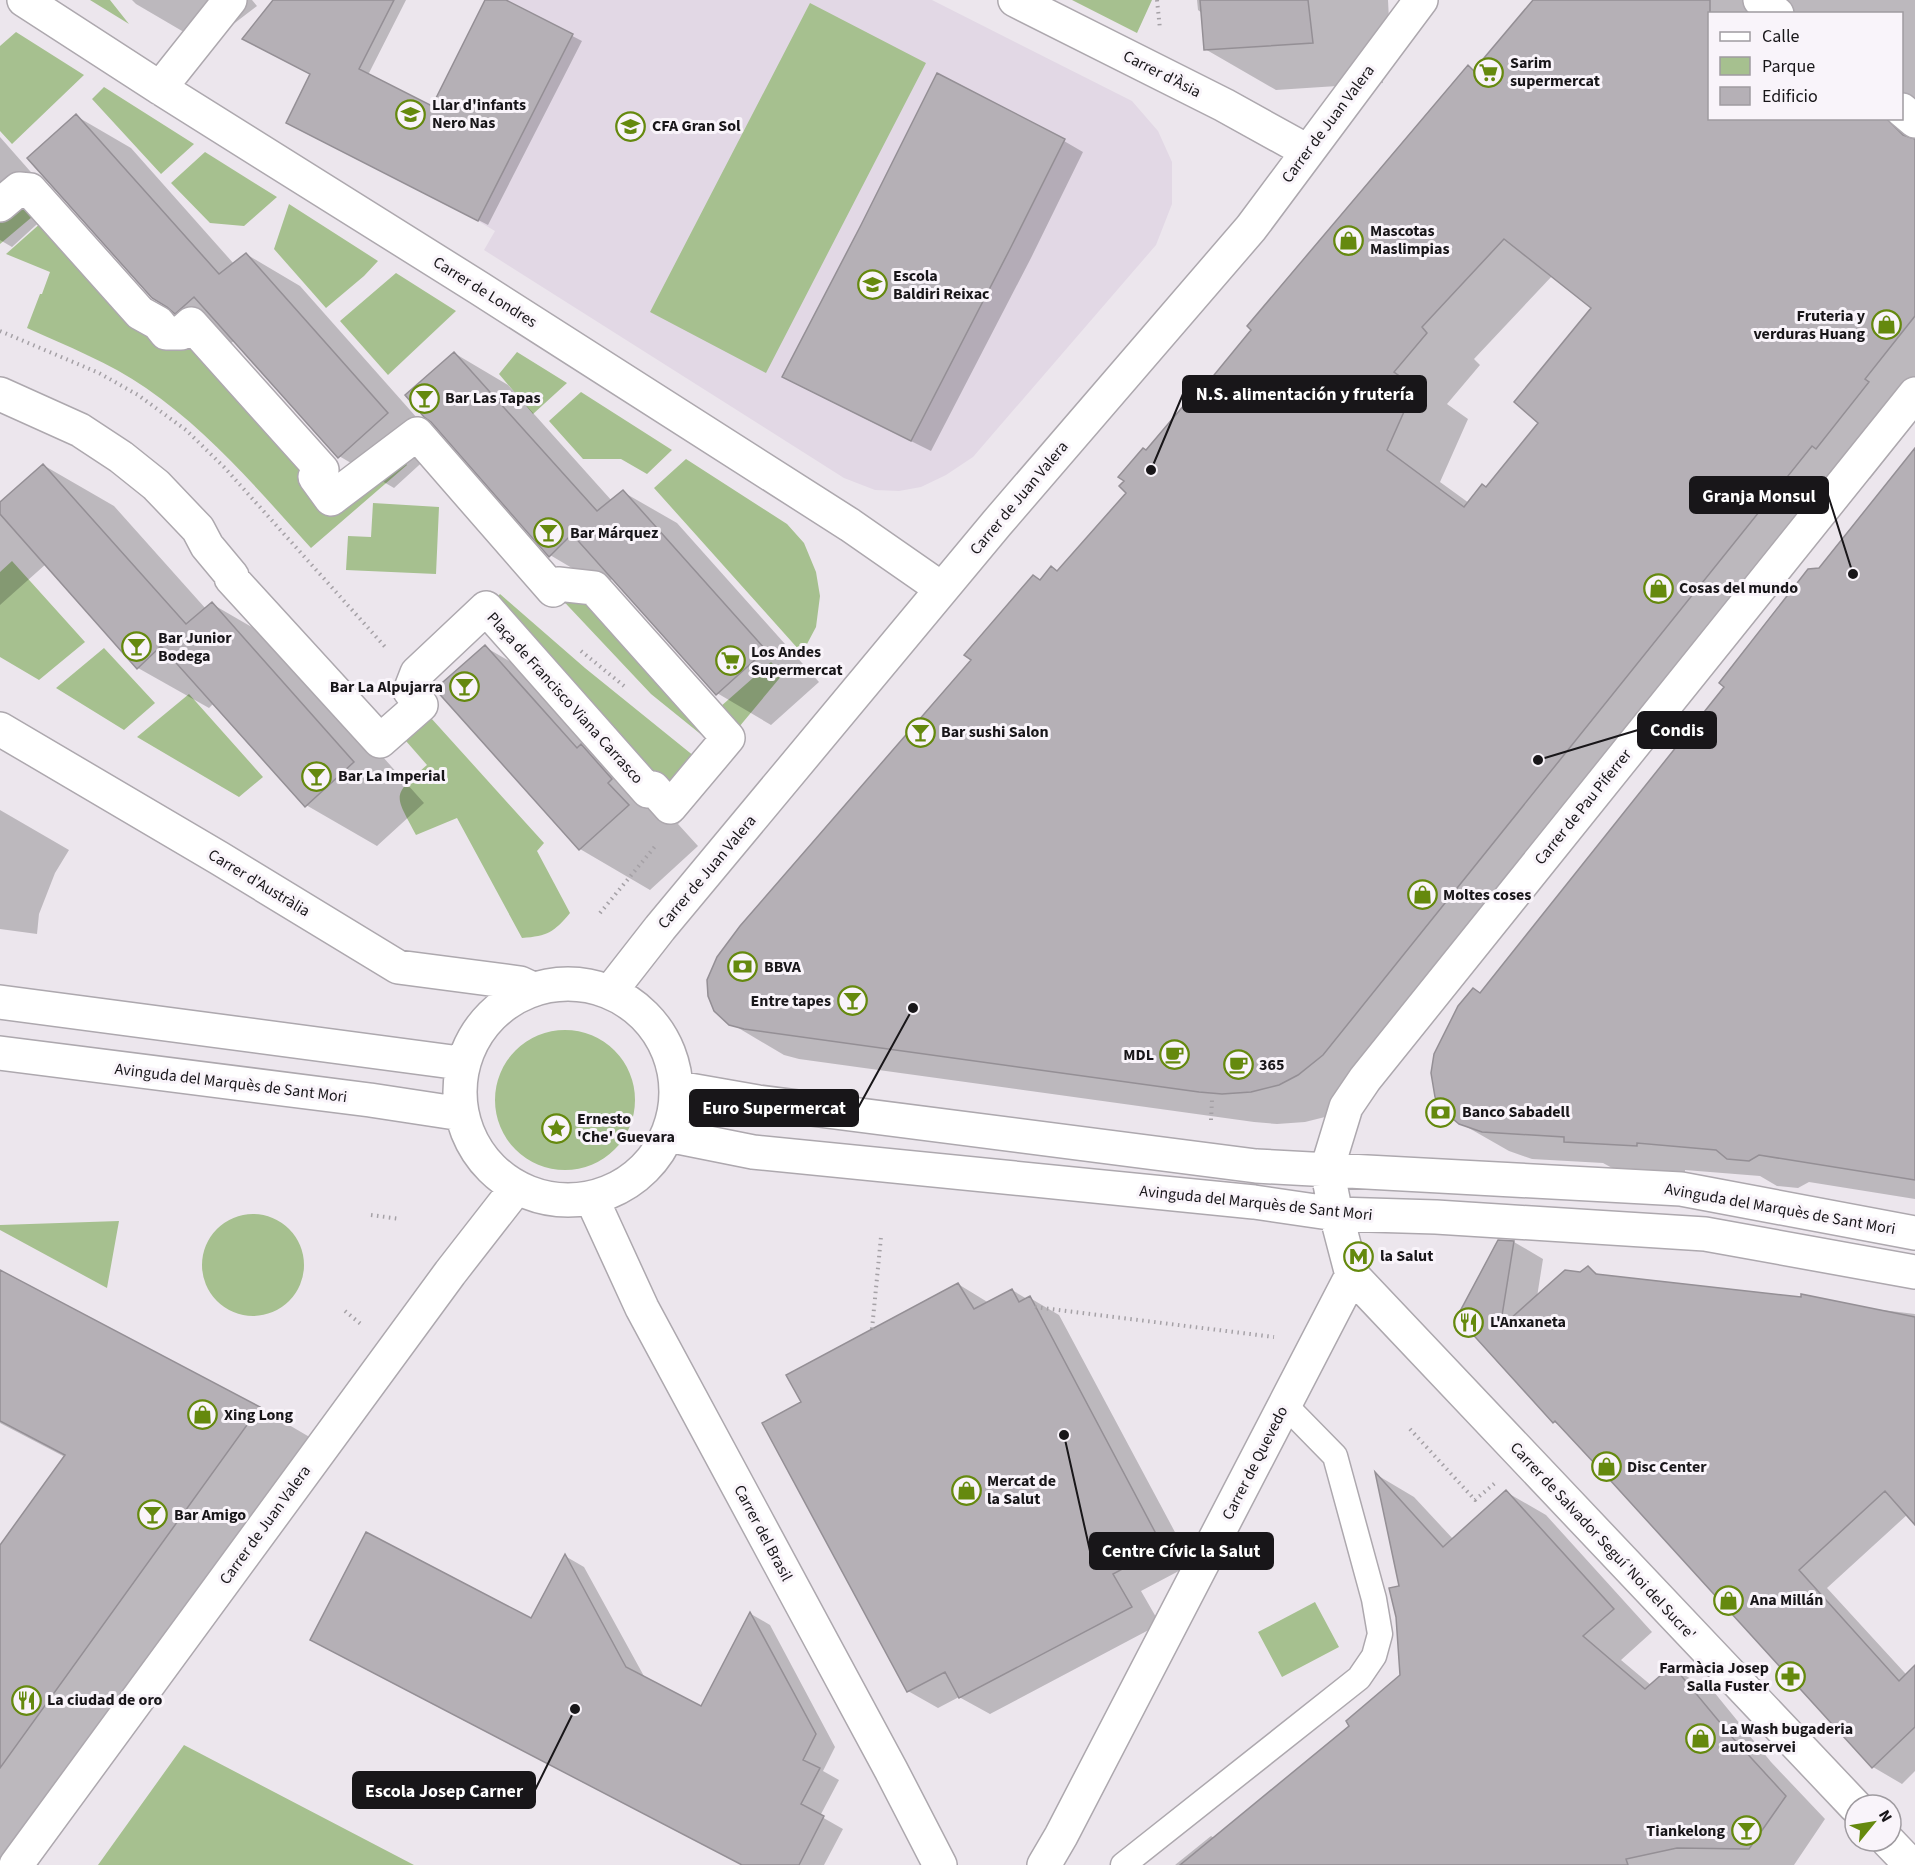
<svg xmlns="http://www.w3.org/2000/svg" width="1915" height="1865" font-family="'Source Sans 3',sans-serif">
<rect width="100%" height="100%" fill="#ece6ed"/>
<path fill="#e2d8e5" d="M506,0h426l200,101 26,30 14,31v42l-16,41 -183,212 -27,18 -25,12 -22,4 -24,-1 -31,-12 -360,-228 11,-19 -17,-10 95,-186z"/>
<path fill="#a6c08f" d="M90,0h20l19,24z
M1072,0h80l-15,33z
M810,3l116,60 -160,310 -116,-61z
M16,32l68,43 -72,69 -12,-13v-85z
M104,87l90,57 -33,30 -69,-75z
M205,152l72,45 -33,29 -34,-3 -39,-40z
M289,204l89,57 -14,15 -38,32 -52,-59z
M0,205l45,1 -45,38z
M51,214l130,119 150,166 65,-49 11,15 -96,83c-52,-57 -101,-116 -165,-160 -36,-25 -79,-42 -119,-60l13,-34h2l8,-22 -44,-18z
M396,273l60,38 -68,64 -48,-54z
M517,352l50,31 -34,31 -34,-40z
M581,392l91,58 -25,24 -26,-15h-38l-34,-38z
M686,459l101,65 17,19 12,29 4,24 -4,31 -9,17 -7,7 -146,-163z
M373,503l66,4 -3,67 -90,-4 2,-34 23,1z
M12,561l73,81 -46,38 -39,-23v-85z
M594,588l125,161 -68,-55 -98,-104z
M500,594l85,74 120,97 -35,42 -184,-199z
M104,648l51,55 -31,27 -68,-42z
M771,662l12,12 -44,53 -19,-20z
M189,694l74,83 -24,20 -102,-60z
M431,718l113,125 -7,8 33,62c-16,19 -22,23 -48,25l-65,-120 -41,17c-21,-41 -26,-38 11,-70l-21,-24z
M495 1100a70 70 0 1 1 140 0a70 70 0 1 1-140 0Z
M202 1265a51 51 0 1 1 102 0a51 51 0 1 1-102 0Z
M119,1221l-12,67 -107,-58v-5z
M1315,1602l24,45 -57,30 -24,-45z
M184,1745l230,120h-316z"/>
<path fill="#0003" fill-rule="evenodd" d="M132,0h120l5,6 -51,39 -70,-41z
M275,0h131l-38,75 65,33 54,-108h16l79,41 -94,184 -191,-97 15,-54z
M1197,0h191l3,59 -10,2 2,22 -107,7 -71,-41 -3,-36 -4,-3z
M1534,0h381v422l-45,57 -5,-3 -532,639 -28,7 -28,2 -23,-2 -455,-63 -15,-4 -54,-32 311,-442 10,-13 7,4 70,-80 18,-40 64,-70 258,-315 8,5zM1710,14h192v104h-192zM1553,275l40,33 -53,115 -53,65 -18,15 -29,-21 28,-63 -21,-15 33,-39 -6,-6z
M76,116l55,32 103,116 12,-10 54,32 141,159 -47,43 -55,-32 -104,-116 -5,4 -55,-32z
M0,137l59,67 -47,43 -12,-7z
M1064,141l19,11 -52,106 -100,193 -127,-63z
M454,353l54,32 104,116 11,-9 54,31 142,159 -48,43 -54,-32 -104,-115 -9,9 -54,-32z
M1915,451v748l-106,-17 -11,6 -21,-2 -17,-10 -75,-6v3l-71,-4 -11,-6 -71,-4 -23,-8 -49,-28 21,-129z
M43,465l71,41 92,103 6,-5 71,41 141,158 -47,43 -71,-41 -92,-102 -5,5 -71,-40 -92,-104 -46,41v-101z
M485,647l71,41 96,99 30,33 -4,4 20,22 -48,44 -70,-41z
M0,810l69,40 -14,23 -16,41 -2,20 -37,-5z
M1498,1241l16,1 29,17 -6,38 44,-23 7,-6 14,8 313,38v208l-7,-8 -81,74 88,96v87l-13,13 -29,-17 -312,-341 -7,-4 -96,-105z
M0,1271l260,137 70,41 -292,416h-38v-317l65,-91 -65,-34z
M958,1284l31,19 23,-13 15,9 3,-1 29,17 133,249 -51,27 19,33 -170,90 -31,-17 -21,11 -30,-17 -104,-289z
M1377,1475l37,22 40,43 52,-48 40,23 106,117 -31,28 31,26 22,-17 40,23 57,70 54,57 -31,46h-619l36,-29 3,2 137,-112 50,-50 -1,-88z
M565,1556l19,11 61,111 57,30 49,-94 19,11 65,122 -12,24 16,9 -19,36 23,13 -19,36h-81l-211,-245z"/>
<path fill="#b5b0b6" stroke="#948f95" stroke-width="1.5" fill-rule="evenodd" d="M273,0h121l-35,69 73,37 53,-106h21l67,34 -95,187 -192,-98 24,-49 -68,-35z
M1200,0h108l5,43 -109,7z
M1533,0h177v118h176l17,17 12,4v177l-50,63 4,3 -53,67 -4,-3 -489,609 -25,20 -19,10 -28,7 -29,2 -23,-2 -455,-63 -15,-4 -15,-14 -6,-15 -1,-16 10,-23 23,-31 231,-266 -7,-5 69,-80 7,5 11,-14 6,5 69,-78 -7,-7 5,-5 -6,-4 25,-29 3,2 61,-72 3,2 41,-50 -4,-4 221,-261 7,7 9,-14zM1504,239l87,69 -77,94 24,21 -52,64 -4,-3 -18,23 -77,-57 28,-63 -21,-15 33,-39 -5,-6z
M937,73l128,66 -54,108 -100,194 -129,-64 79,-152z
M76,114l143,160 27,-21 142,160 -50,45 -144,-161 -19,17 -8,-7 -15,-9 -125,-140z
M454,352l143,159 26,-21 143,160 -50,45 -144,-161 -23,23 -118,-135 -7,-5 -19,-22z
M1915,448v732l-156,-25 -10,6 -22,-2 -11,-9 -79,-7v3l-73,-4v-5l-82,-5 -23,-8 -14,-12 -10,-15 -4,-24 3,-19 24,-48 15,-18 7,5 244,-306 -5,-4 89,-114 11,-1z
M43,464l143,160 26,-22 142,160 -49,45 -144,-161 -24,23 -137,-155v-12z
M485,645l92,103 4,-4 31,35 -4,4 21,22 -50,45 -144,-161z
M1498,1240l16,1 -14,87 65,-58 15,2 8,-6 8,8 205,23v-3l114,23v208l-30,-34 -86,79 100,111 16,-16v62l-43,41 -262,-288 -55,-59 -2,2 -96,-106z
M0,1270l260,137 -260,361v-223l65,-90 -65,-34z
M958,1283l16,26 38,-20 7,13 11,-6 133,251 -50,27 19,33 -173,91 -14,-26 -38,20 -145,-269 39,-21 -15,-27z
M1375,1472l68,75 63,-57 108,119 -31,27 62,53 24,-21 2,2 3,-3 58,70 54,59 -37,53 -72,-1 -51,11 2,6h-448l169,-139 -3,-5 54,-46 -4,-58 -7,-29 10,-2z
M366,1532l165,86 34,-64 61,113 75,39 49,-94 66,122 -13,26 17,8 -19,36 23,12 -25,49h-57l-432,-225z"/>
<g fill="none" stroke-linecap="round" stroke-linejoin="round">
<defs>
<path id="lane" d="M1123,1865l236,-187 15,-22 6,-22 -6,-35 -39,-143 -50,-51"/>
<path id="street" d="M24,0l136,88 319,200 371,237 92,64
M1015,0l209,105 83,46
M1760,0l17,14
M160,88l70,-88
M1902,110l13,11
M0,205l19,-16 11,1 110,123 18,10 8,10h15l10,-9 131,146 -7,7 16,22 86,-65 136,156 5,-6 36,4 134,150 -58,69 -17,-19 -5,3 -162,-183 -69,65 -7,18 11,14 -41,36 -149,-163 1,-2 -25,-30 -9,-17 -42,-44 -35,-28 -41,-27 -80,-36
M0,729l219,129 179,109 122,16 13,6
M460 1092a108 108 0 1 1 216 0a108 108 0 1 1-216 0Z
M610,992l50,-64 337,-405 254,-295 170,-228
M0,1002l460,61
M0,1053l370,47 92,14
M678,1088l80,14 498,64 425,23 234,44
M668,1135l85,17 501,50 82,12 100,3 269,17 210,38
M592,1199l50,109 249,462 49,95
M1352,1275l503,531
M1888,1841l23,24
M16,1865l434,-592 67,-86
M1044,1865l17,-29 291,-561 -16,-61 -9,-45 19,-62 19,-28 550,-685"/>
</defs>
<use href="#lane" stroke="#ada8ae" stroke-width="27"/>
<use href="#street" stroke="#ada8ae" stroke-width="36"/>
<path stroke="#a5a1a6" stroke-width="4" stroke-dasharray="1.5 4.5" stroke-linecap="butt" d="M1157,0l3,29
M0,331l99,42 39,22 48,35 38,37 163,182
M581,651l43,35
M600,913l57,-69
M1211,1120l1,-20
M371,1215l29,4
M1035,1307l239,30
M345,1311l17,14 1,-1
M872,1329l9,-92
M1410,1429l65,71 20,-17"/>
<use href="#lane" stroke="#fff" stroke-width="24"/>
<use href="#street" stroke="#fff" stroke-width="33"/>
</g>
<defs>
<symbol id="supermarket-ring" viewBox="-11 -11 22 22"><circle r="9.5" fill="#f9f4fa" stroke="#65890e" stroke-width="1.5"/><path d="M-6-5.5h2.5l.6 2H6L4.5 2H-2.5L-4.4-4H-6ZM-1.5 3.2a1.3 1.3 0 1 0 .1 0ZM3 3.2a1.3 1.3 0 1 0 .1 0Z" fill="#65890e"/></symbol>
<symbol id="school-ring" viewBox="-11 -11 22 22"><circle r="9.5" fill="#f9f4fa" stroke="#65890e" stroke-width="1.5"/><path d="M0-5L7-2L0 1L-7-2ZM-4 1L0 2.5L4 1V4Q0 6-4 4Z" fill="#65890e"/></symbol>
<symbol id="shop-ring" viewBox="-11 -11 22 22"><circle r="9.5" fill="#f9f4fa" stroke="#65890e" stroke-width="1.5"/><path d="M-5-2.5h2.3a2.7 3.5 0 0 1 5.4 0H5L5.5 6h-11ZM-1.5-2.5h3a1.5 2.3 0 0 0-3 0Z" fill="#65890e"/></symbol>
<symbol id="bar-ring" viewBox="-11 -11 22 22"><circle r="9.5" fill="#f9f4fa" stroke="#65890e" stroke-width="1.5"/><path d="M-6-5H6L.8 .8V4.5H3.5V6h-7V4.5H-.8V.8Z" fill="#65890e"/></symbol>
<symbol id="bank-ring" viewBox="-11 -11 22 22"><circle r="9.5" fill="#f9f4fa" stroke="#65890e" stroke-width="1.5"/><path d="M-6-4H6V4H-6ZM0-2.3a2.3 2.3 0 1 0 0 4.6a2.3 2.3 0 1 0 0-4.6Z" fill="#65890e"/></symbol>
<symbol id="cafe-ring" viewBox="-11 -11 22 22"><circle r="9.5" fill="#f9f4fa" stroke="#65890e" stroke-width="1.5"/><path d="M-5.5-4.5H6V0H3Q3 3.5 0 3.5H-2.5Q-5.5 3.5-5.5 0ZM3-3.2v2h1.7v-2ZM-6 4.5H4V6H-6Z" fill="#65890e"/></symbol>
<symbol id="sight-ring" viewBox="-11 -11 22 22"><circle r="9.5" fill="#f9f4fa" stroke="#65890e" stroke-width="1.5"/><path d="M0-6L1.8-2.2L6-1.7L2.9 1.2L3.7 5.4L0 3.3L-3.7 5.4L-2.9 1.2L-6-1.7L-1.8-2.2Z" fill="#65890e"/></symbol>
<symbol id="metro-ring" viewBox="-11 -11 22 22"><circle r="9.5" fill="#f9f4fa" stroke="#65890e" stroke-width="1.5"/><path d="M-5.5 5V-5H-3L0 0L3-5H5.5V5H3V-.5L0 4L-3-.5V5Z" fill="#65890e"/></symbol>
<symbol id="restaurant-ring" viewBox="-11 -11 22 22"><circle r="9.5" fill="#f9f4fa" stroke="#65890e" stroke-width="1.5"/><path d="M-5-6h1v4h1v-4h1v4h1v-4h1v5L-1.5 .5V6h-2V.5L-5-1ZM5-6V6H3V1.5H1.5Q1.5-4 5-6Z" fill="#65890e"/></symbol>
<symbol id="pharmacy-ring" viewBox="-11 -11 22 22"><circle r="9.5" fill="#f9f4fa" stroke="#65890e" stroke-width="1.5"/><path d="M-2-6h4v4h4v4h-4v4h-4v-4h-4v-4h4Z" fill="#65890e"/></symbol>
</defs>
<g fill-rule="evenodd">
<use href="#supermarket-ring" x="1472" y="56" width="33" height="33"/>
<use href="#school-ring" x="394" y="98" width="33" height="33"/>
<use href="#school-ring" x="614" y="110" width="33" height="33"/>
<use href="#shop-ring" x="1332" y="224" width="33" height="33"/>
<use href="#school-ring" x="856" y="268" width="33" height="33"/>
<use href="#shop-ring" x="1870" y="308" width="33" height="33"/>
<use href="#bar-ring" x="408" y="382" width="33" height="33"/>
<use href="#bar-ring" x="532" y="516" width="33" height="33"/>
<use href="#shop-ring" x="1642" y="572" width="33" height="33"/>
<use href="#bar-ring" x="120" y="630" width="33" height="33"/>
<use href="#supermarket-ring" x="714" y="644" width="33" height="33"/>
<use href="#bar-ring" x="448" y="670" width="33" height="33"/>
<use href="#bar-ring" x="904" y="716" width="33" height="33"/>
<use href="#bar-ring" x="300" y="760" width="33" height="33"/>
<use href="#shop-ring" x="1406" y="878" width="33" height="33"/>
<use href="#bank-ring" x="726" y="950" width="33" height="33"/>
<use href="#bar-ring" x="836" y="984" width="33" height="33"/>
<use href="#cafe-ring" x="1158" y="1038" width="33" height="33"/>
<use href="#cafe-ring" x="1222" y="1048" width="33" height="33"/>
<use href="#bank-ring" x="1424" y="1096" width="33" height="33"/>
<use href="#sight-ring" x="540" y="1112" width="33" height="33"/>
<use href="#metro-ring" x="1342" y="1240" width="33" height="33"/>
<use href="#restaurant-ring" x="1452" y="1306" width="33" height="33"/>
<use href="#shop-ring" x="186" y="1398" width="33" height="33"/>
<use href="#shop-ring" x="1590" y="1450" width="33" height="33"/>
<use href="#shop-ring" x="950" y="1474" width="33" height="33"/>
<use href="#bar-ring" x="136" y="1498" width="33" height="33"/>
<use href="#shop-ring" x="1712" y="1584" width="33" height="33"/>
<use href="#pharmacy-ring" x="1774" y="1660" width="33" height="33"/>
<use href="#restaurant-ring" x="10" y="1684" width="33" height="33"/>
<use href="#shop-ring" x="1684" y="1722" width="33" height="33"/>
<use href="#bar-ring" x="1730" y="1814" width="33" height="33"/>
</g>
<g text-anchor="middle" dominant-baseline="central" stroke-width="6" stroke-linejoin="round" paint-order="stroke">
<g font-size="16" font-weight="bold" fill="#181619" stroke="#f9f4fa" text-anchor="start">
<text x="1510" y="63">Sarim<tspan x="1510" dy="18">supermercat</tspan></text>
<text x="432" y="105">Llar d'infants<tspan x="432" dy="18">Nero Nas</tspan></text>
<text x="652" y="126">CFA Gran Sol</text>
<text x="1370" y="231">Mascotas<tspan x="1370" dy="18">Maslimpias</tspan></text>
<text x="893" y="276">Escola<tspan x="893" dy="18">Baldiri Reixac</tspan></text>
<text x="1865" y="316" text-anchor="end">Fruteria y<tspan x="1865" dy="18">verduras Huang</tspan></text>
<text x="445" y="398">Bar Las Tapas</text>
<text x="570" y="533">Bar Márquez</text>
<text x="1679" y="588">Cosas del mundo</text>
<text x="158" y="638">Bar Junior<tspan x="158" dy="18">Bodega</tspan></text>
<text x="751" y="652">Los Andes<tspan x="751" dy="18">Supermercat</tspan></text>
<text x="443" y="687" text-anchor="end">Bar La Alpujarra</text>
<text x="941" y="732">Bar sushi Salon</text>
<text x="338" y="776">Bar La Imperial</text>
<text x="1443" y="895">Moltes coses</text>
<text x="764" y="967">BBVA</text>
<text x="831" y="1001" text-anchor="end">Entre tapes</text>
<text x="1154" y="1055" text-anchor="end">MDL</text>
<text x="1259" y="1065">365</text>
<text x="1462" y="1112">Banco Sabadell</text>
<text x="577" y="1119">Ernesto<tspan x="577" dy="18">'Che' Guevara</tspan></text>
<text x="1380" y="1256">la Salut</text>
<text x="1490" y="1322">L'Anxaneta</text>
<text x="224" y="1415">Xing Long</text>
<text x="1627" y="1467">Disc Center</text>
<text x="987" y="1481">Mercat de<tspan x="987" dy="18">la Salut</tspan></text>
<text x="174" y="1515">Bar Amigo</text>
<text x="1750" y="1600">Ana Millán</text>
<text x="1769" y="1668" text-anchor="end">Farmàcia Josep<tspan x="1769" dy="18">Salla Fuster</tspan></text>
<text x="47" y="1700">La ciudad de oro</text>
<text x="1721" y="1729">La Wash bugaderia<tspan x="1721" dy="18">autoservei</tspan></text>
<text x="1725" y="1831" text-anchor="end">Tiankelong</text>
</g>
<g font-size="16" fill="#181619" stroke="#f9f4fa">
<text transform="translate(1162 74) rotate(27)">Carrer d'Àsia</text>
<text transform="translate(1328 124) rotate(-53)">Carrer de Juan Valera</text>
<text transform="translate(485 292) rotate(32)">Carrer de Londres</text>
<text transform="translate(1019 498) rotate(-50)">Carrer de Juan Valera</text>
<text transform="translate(565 698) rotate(48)">Plaça de Francisco Viana Carrasco</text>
<text transform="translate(1583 807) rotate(-51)">Carrer de Pau Piferrer</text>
<text transform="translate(707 872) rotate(-50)">Carrer de Juan Valera</text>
<text transform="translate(259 883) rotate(31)">Carrer d'Austràlia</text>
<text transform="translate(231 1083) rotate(7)">Avinguda del Marquès de Sant Mori</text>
<text transform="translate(1256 1203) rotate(6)">Avinguda del Marquès de Sant Mori</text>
<text transform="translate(1780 1209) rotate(10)">Avinguda del Marquès de Sant Mori</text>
<text transform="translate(1255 1463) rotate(-63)">Carrer de Quevedo</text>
<text transform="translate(265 1525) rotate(-54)">Carrer de Juan Valera</text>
<text transform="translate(763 1533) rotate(62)">Carrer del Brasil</text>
<text transform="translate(1603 1541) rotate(47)">Carrer de Salvador Seguí 'Noi del Sucre'</text>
</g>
</g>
<path fill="none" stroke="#181619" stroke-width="2" d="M1151 470L1183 394M1853 574L1828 495M1538 760L1638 730M913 1008L858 1108M1064 1435L1090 1551M575 1709L535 1790"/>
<g fill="#181619" stroke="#f9f4fa" stroke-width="2">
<circle cx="1151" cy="470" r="6"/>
<circle cx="1853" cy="574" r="6"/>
<circle cx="1538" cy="760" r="6"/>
<circle cx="913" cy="1008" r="6"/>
<circle cx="1064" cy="1435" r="6"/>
<circle cx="575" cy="1709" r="6"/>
</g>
<g fill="#181619" stroke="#181619" stroke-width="2">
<rect x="1183" y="376" width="243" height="36" rx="6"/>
<rect x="1690" y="477" width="138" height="36" rx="6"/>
<rect x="1638" y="712" width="78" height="36" rx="6"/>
<rect x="690" y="1090" width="168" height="36" rx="6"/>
<rect x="1090" y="1533" width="183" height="36" rx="6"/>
<rect x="353" y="1772" width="182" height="36" rx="6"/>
</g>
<g font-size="18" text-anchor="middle" font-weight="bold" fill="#fff">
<text x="1305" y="400">N.S. alimentación y frutería</text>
<text x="1759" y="502">Granja Monsul</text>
<text x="1677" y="736">Condis</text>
<text x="774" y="1114">Euro Supermercat</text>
<text x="1181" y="1557">Centre Cívic la Salut</text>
<text x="444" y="1797">Escola Josep Carner</text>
</g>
<rect x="1708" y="12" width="195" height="108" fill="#f9f4fa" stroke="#9f9ba0" stroke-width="1.5"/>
<rect x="1720" y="32" width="30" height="9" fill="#ffffff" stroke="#9f9ba0" stroke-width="1.5"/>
<text x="1762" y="42" font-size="18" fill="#181619">Calle</text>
<rect x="1720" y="57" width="30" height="18" fill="#a6c08f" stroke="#9f9ba0" stroke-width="1.5"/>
<text x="1762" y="72" font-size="18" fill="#181619">Parque</text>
<rect x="1720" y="87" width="30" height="18" fill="#b5b0b6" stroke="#9f9ba0" stroke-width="1.5"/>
<text x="1762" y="102" font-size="18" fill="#181619">Edificio</text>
<g transform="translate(1873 1823) rotate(60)"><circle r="28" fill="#f9f4fa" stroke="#9f9ba0" stroke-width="1.5"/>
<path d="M0-4.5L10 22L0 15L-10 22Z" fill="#65890e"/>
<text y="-9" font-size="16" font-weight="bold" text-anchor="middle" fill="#181619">N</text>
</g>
</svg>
